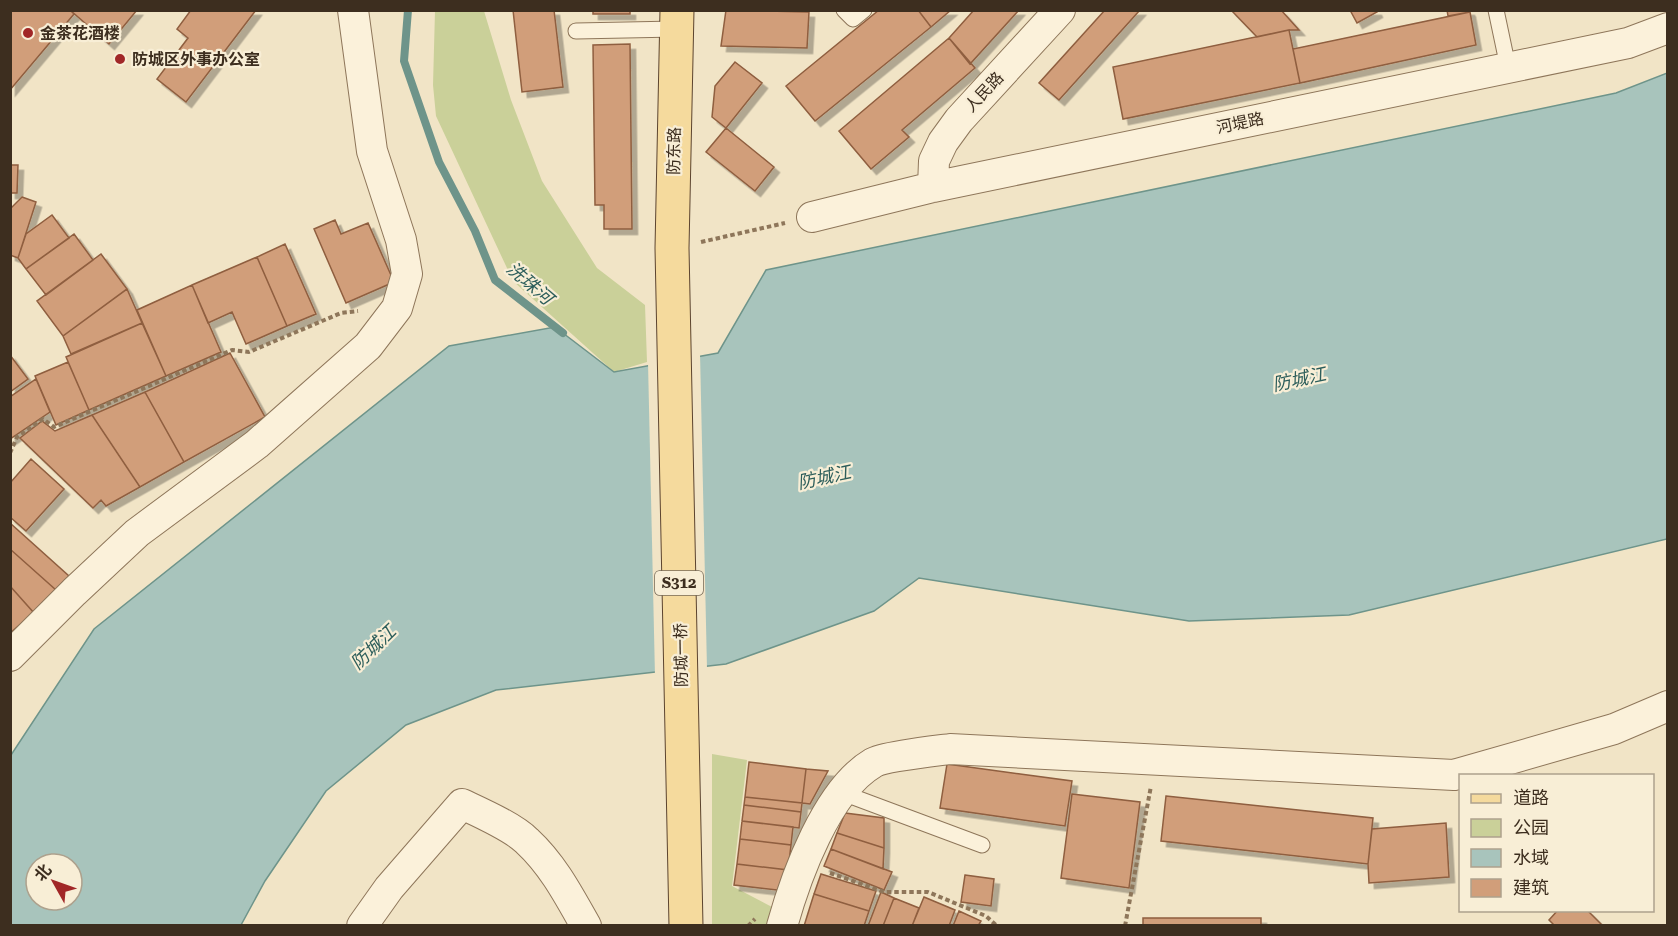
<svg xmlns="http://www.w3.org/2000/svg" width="1678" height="936" font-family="'Roboto Serif','Noto Sans SC',serif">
<defs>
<filter id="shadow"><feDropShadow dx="5.5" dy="5.5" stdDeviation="0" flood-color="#0004"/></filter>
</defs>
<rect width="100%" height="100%" fill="#f1e4c6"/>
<path fill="#cad099" d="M435,11h49l27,89 31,81 55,87 48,37 2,57 -33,10 -101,-91 -77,-165 -3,-31z
M712,754l35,6 -15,126 40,21 -4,18h-56z"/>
<path fill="#a8c4bc" stroke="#6e948a" stroke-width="1.5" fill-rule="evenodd" d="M1667,73v466l-318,76 -160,6 -270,-43 -45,33 -148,53 -230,26 -90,35 -80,66 -61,90 -24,44 -230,1v-171l83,-126 355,-283 106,-19 59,45 104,-19 48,-83 850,-177zM36,864h36v36h-36z"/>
<path fill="#f1e4c6" d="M700,353l7,316 -52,7 -7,-314z"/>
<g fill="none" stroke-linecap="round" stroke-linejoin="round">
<path stroke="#6e948a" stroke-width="8" d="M408,10l-4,51 35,101 36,69 20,49 68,53"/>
</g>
<path fill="#d19e7a" stroke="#8f5e3f" stroke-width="1.5" filter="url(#shadow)" d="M10,10h60l4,4 -64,76z
M70,10h67l-28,34z
M191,10h65l-70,92 -29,-23 31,-41 -11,-9z
M513,10h41l9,77 -41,5z
M593,10h37v4h-37z
M726,10l83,2 -2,36 -86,-2z
M879,10h39l13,17 -116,94 -29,-35z
M918,10h33l-20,17z
M974,10h45l-49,54 -21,-26z
M1105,10h35l-81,90 -20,-17z
M1231,10h50l18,20h-10l-32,7z
M1350,10h26l1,2 -20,11z
M1447,10h22l1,2 -22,4z
M1470,12l6,33 -176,38 -7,-34z
M1289,30l11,53 -177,36 -10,-52z
M949,38l26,30 -73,62 7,7 -38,32 -32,-38z
M630,44l2,185h-28v-24h-9l-2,-160z
M735,62l27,21 -36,45 -14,-11 3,-31z
M726,128l48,39 -19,24 -49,-39z
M10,165h8l-1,28h-7z
M22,197l14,5 -18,56 -8,-3v-46z
M52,215l17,23 -43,31 -8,-11 8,-24z
M335,220l6,14 27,-11 26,59 -48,21 -32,-74z
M74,234l19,26 -47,35 -20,-26z
M285,244l31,70 -29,12 -30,-69z
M101,254l26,35 -64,47 -26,-35z
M257,257l30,69 -41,18 -14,-32 -24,11 -16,-38z
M192,285l29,67 -55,24 -29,-66z
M127,289l15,34 -71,31 -8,-18z
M142,323l24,53 -77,34 -23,-53z
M230,353l35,64 -81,45 -39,-70z
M10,355l18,24 -18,13z
M68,362l21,48 -33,15 -21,-49z
M36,379l14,33 -40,27v-42z
M145,392l39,70 -44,25 -48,-72z
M92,415l48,72 -34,19 -5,-6 -8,8 -73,-70 22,-17 13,10z
M31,459l33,30 -38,42 -16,-14v-34z
M10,523l59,53 -13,14 -46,-41z
M10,549l46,41 -22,23 -24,-27z
M10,586l24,27 -24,20z
M749,762l57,7 -4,34 -57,-6z
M947,764l125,17 -7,45 -125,-18z
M806,769l22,2 -18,33 -8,-1z
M1072,794l68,8 -11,86 -68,-10z
M1166,796l207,22 -5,46 -207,-23z
M745,797l57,6 -1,9 -57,-7z
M744,805l57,7 -2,16 -57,-7z
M845,813l39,5v30l-47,-15z
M742,821l51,6 -2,18 -51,-6z
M1446,823l3,54 -80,6 -1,-19 4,-35z
M837,833l47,15 -1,21 -52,-20z
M740,839l51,6 -3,25 -51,-6z
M831,849l61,23 -8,18 -60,-24z
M737,864l51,6 -2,21 -52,-6z
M821,874l55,17 -7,20 -55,-17z
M965,875l29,4 -3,27 -30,-4z
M881,892l13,6 -11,28h-15z
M814,894l55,17 -5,15h-60z
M924,897l31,13 -6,16h-37z
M894,898l25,10 -7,18h-29z
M1558,910h29l16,16h-48l-6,-6z
M959,911l22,10 -3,5h-25z
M1143,918h118v8h-118z"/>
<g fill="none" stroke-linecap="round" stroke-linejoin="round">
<defs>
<path id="lane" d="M844,10l9,9 11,-9
M1496,10l12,57
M576,31l100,-2
M840,792l142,53"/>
<path id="street" d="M933,187l1,-26 9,-19 16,-22 101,-110
M812,217l121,-30 695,-144 40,-15
M10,656l64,-64 63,-59 120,-89 111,-98 29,-38 10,-34 -6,-34 -29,-89 -19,-141
M362,926l27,-38 73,-84c19,9 51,23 65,37 26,24 42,55 59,85
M782,926c14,-50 45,-136 91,-163 9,-6 62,-12 77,-14l504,26 160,-46 54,-23"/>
<path id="primary" d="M677,10l-5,238 14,678"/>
</defs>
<use href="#lane" stroke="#8e765a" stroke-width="17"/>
<use href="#street" stroke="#8e765a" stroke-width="32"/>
<use href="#primary" stroke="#5c442f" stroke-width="35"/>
<path stroke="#8e765a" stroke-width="4" stroke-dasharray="4.5 3" stroke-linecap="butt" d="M701,242l84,-19
M10,453l7,-16 26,-18 11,8 178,-77 17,2 92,-39 17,-2
M830,873l54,19h44l58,24 11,10
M748,926l7,-7
M1125,926l26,-140"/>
<use href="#lane" stroke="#fbf1da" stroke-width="15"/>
<use href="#street" stroke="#fbf1da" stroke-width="30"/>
<use href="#primary" stroke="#f5da9d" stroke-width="33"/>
</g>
<g fill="#a12727" stroke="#f8eed6" stroke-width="2">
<circle cx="28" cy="33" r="6"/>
<circle cx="120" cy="59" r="6"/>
</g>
<g text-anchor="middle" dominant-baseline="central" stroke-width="4.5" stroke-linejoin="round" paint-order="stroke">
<rect fill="#f8eed6" stroke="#756856" stroke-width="1.5" x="655" y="571" width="48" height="24" rx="4.5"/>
<g font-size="15" font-weight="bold" fill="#3d2e1f">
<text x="679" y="583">S312</text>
</g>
<g font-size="16" font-weight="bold" fill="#3d2e1f" stroke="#f8eed6" text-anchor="start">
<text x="40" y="33">金茶花酒楼</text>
<text x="132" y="59">防城区外事办公室</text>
</g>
<g font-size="16" fill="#3d2e1f" stroke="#f8eed6">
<text transform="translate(984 92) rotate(-47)">人民路</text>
<text transform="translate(1240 123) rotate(-12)">河堤路</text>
<text transform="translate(674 151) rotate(-89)">防东路</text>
<text transform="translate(681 655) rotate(-91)">防城一桥</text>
</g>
<g font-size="18" font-style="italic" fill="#2d5e5b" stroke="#f8eed6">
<text transform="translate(530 283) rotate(41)">洗珠河</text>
<text transform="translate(1299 379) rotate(-12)">防城江</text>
<text transform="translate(824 477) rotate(-12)">防城江</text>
<text transform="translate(373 647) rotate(-44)">防城江</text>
</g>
</g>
<rect width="1678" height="936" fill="none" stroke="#3d2e1f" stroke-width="24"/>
<rect x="1459" y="774" width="195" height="138" fill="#f8eed6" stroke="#ada18d" stroke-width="1.5"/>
<rect x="1471" y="794" width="30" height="9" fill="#f5da9d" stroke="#ada18d" stroke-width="1.5"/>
<text x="1513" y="804" font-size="18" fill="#3d2e1f">道路</text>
<rect x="1471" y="819" width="30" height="18" fill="#cad099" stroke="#ada18d" stroke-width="1.5"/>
<text x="1513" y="834" font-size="18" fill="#3d2e1f">公园</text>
<rect x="1471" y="849" width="30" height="18" fill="#a8c4bc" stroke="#ada18d" stroke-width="1.5"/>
<text x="1513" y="864" font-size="18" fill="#3d2e1f">水域</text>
<rect x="1471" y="879" width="30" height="18" fill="#d19e7a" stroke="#ada18d" stroke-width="1.5"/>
<text x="1513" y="894" font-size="18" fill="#3d2e1f">建筑</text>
<g transform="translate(54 882) rotate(310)"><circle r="28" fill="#f8eed6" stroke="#ada18d" stroke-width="1.5"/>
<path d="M0-4.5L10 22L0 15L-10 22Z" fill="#a12727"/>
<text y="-9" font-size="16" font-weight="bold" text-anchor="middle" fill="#3d2e1f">北</text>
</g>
</svg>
